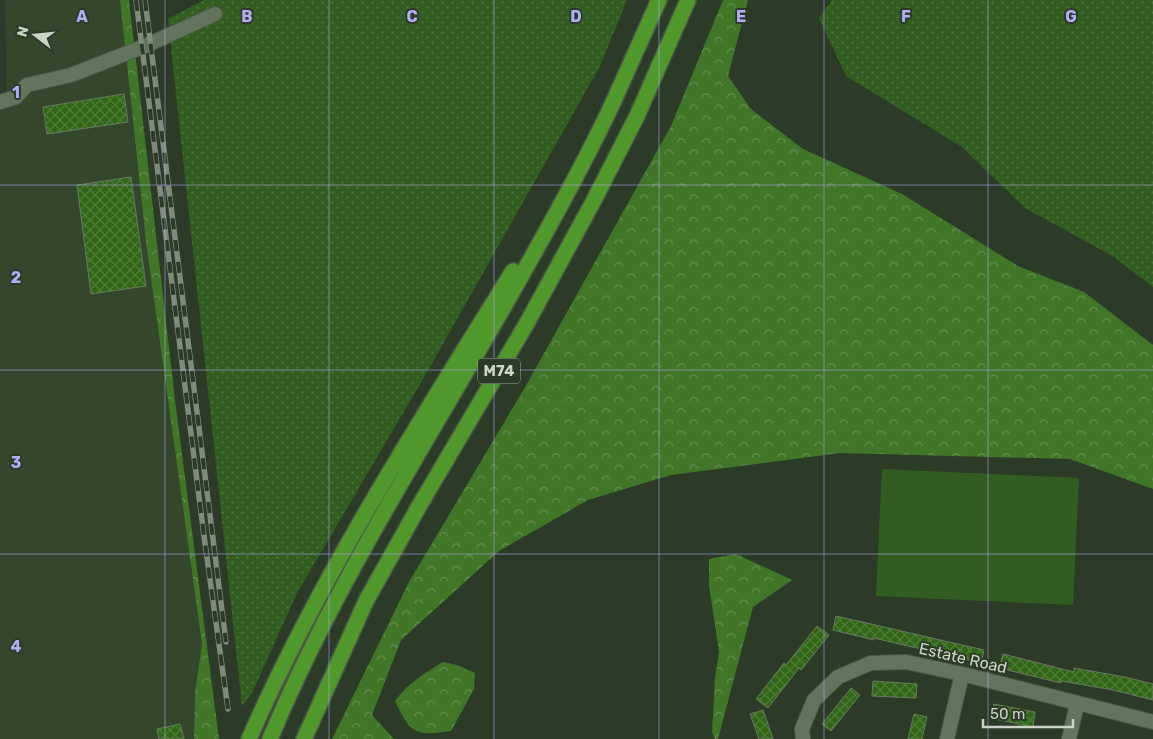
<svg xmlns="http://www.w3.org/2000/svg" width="1153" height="739" font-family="Rubik,sans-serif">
<defs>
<pattern id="grass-dots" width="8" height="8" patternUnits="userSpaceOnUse" patternTransform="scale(1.25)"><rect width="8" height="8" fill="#335d20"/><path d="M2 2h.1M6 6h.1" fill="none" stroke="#4f733f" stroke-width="1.8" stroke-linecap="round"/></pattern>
<pattern id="forest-crowns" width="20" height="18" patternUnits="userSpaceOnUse" patternTransform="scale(1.25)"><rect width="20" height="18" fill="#417528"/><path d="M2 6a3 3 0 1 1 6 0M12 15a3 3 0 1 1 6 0" fill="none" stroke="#648e50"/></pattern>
<pattern id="building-cross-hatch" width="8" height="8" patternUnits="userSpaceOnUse" patternTransform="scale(1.25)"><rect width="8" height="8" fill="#326617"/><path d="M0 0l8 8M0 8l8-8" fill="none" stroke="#4e7b37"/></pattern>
</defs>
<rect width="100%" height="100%" fill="#2c3b27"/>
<path fill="#34462c" d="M5,0h115l26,242 56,402 -7,48 -1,47h-194v-632l7,-2z"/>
<path fill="url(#grass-dots)" d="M204,0h423l-27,66 -174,308 -129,219 -45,100 -10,13 -74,-687z
M832,0h321v287l-39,-30 -89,-49 -63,-61 -116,-71 -27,-58z"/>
<path fill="url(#forest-crowns)" d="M120,0h9l46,400 44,339h-25l1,-47 7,-48 -56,-402z
M723,0h25l-20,76 23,33 52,40 99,45 116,72 66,26 69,53v144l-83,-30 -230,-6 -169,22 -83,25 -89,51 -98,89 -29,75 22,24h-62l77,-157 115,-193 147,-263z
M736,554l56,26 -39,27 -35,132h-3l-3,-7 3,-54 4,-26 -10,-67v-26z
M443,662l14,3 18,8 -1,16 -23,42c-37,5 -40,3 -56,-30 14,-19 29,-27 48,-39z"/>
<path fill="#335d20" d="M882,469l197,9 -6,127 -197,-9z"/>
<path fill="url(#building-cross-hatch)" stroke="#687862" d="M124,94l4,28 -81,12 -4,-27z
M131,177l15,109 -55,8 -14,-109z
M836,616l148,34 -3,13 -107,-25v2l-41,-10z
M817,626l12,9 -28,35 -2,-2 -31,40 -12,-9 28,-36 2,2z
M1003,654l71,18v-4l51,9 28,7v16l-40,-10 -52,-9v2l-62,-15z
M873,681l44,3 -1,14 -44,-2z
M851,688l9,7 -29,36 -9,-7z
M994,704l41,8 -2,15 -43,-9z
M763,710l4,11 6,18h-14l-9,-25z
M914,714l13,3 -5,22h-14z
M180,724l4,15h-25l-2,-10z"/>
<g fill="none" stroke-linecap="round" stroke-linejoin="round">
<defs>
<path id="minor" d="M0,102l16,-5 11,-12 44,-10 74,-29 70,-32
M803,739l-1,-10 12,-29 24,-23 33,-14 35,-1 56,12 191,48
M947,739l15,-65
M1069,739l8,-35"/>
<path id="motorway" d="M249,739c72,-164 170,-316 264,-468
M270,739c65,-156 157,-297 240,-443 35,-62 70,-124 101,-189 16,-35 32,-71 48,-107
M304,739l62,-138 52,-93 109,-185 66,-121 44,-86 51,-116"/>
</defs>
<use href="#minor" stroke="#4b5846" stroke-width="16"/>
<use href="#motorway" stroke="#4b5846" stroke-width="18"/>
<use href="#minor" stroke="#63745d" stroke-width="14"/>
<use href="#motorway" stroke="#50982c" stroke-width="15"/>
<defs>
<path id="rail" d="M136,0l68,536 24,173
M145,0l81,642"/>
</defs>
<use href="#rail" stroke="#7e8a7a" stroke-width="5.5"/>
<use href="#rail" stroke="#2c3b27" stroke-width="4" stroke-dasharray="11" stroke-linecap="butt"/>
</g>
<path fill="none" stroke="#b3adf9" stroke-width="1" stroke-opacity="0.55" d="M165,0v739M329,0v739M494,0v739M659,0v739M824,0v739M988,0v739M0,185h1153M0,370h1153M0,554h1153"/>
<g text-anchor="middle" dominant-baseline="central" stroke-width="4" stroke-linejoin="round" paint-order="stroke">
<rect fill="#2c3b27" stroke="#9ca798" stroke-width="1" x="478" y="358.5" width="42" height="25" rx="4"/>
<g font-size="15" font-weight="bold" fill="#ccd5c8">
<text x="499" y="371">M74</text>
</g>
<g font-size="16" fill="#ccd5c8" stroke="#2c3b27">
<text transform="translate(963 658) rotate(13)">Estate Road</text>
</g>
</g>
<g font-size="16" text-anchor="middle" font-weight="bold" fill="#b3adf9" stroke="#2c3b27" stroke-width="4" stroke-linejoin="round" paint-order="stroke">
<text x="82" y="22">A</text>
<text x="247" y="22">B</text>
<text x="412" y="22">C</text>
<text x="576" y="22">D</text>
<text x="741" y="22">E</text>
<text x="906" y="22">F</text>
<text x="1071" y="22">G</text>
<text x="16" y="98">1</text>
<text x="16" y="283">2</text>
<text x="16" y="468">3</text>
<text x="16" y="652">4</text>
</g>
<g transform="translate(35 35) rotate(286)" stroke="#2c3b27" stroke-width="4" paint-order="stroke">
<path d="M0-4L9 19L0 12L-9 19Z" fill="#ccd5c8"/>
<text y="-8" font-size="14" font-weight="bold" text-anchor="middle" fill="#ccd5c8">N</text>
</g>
<path d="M983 719v8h90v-8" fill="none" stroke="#ccd5c8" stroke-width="2.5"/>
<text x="990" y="719" font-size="15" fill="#ccd5c8" stroke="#2c3b27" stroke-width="4" paint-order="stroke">50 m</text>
</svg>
